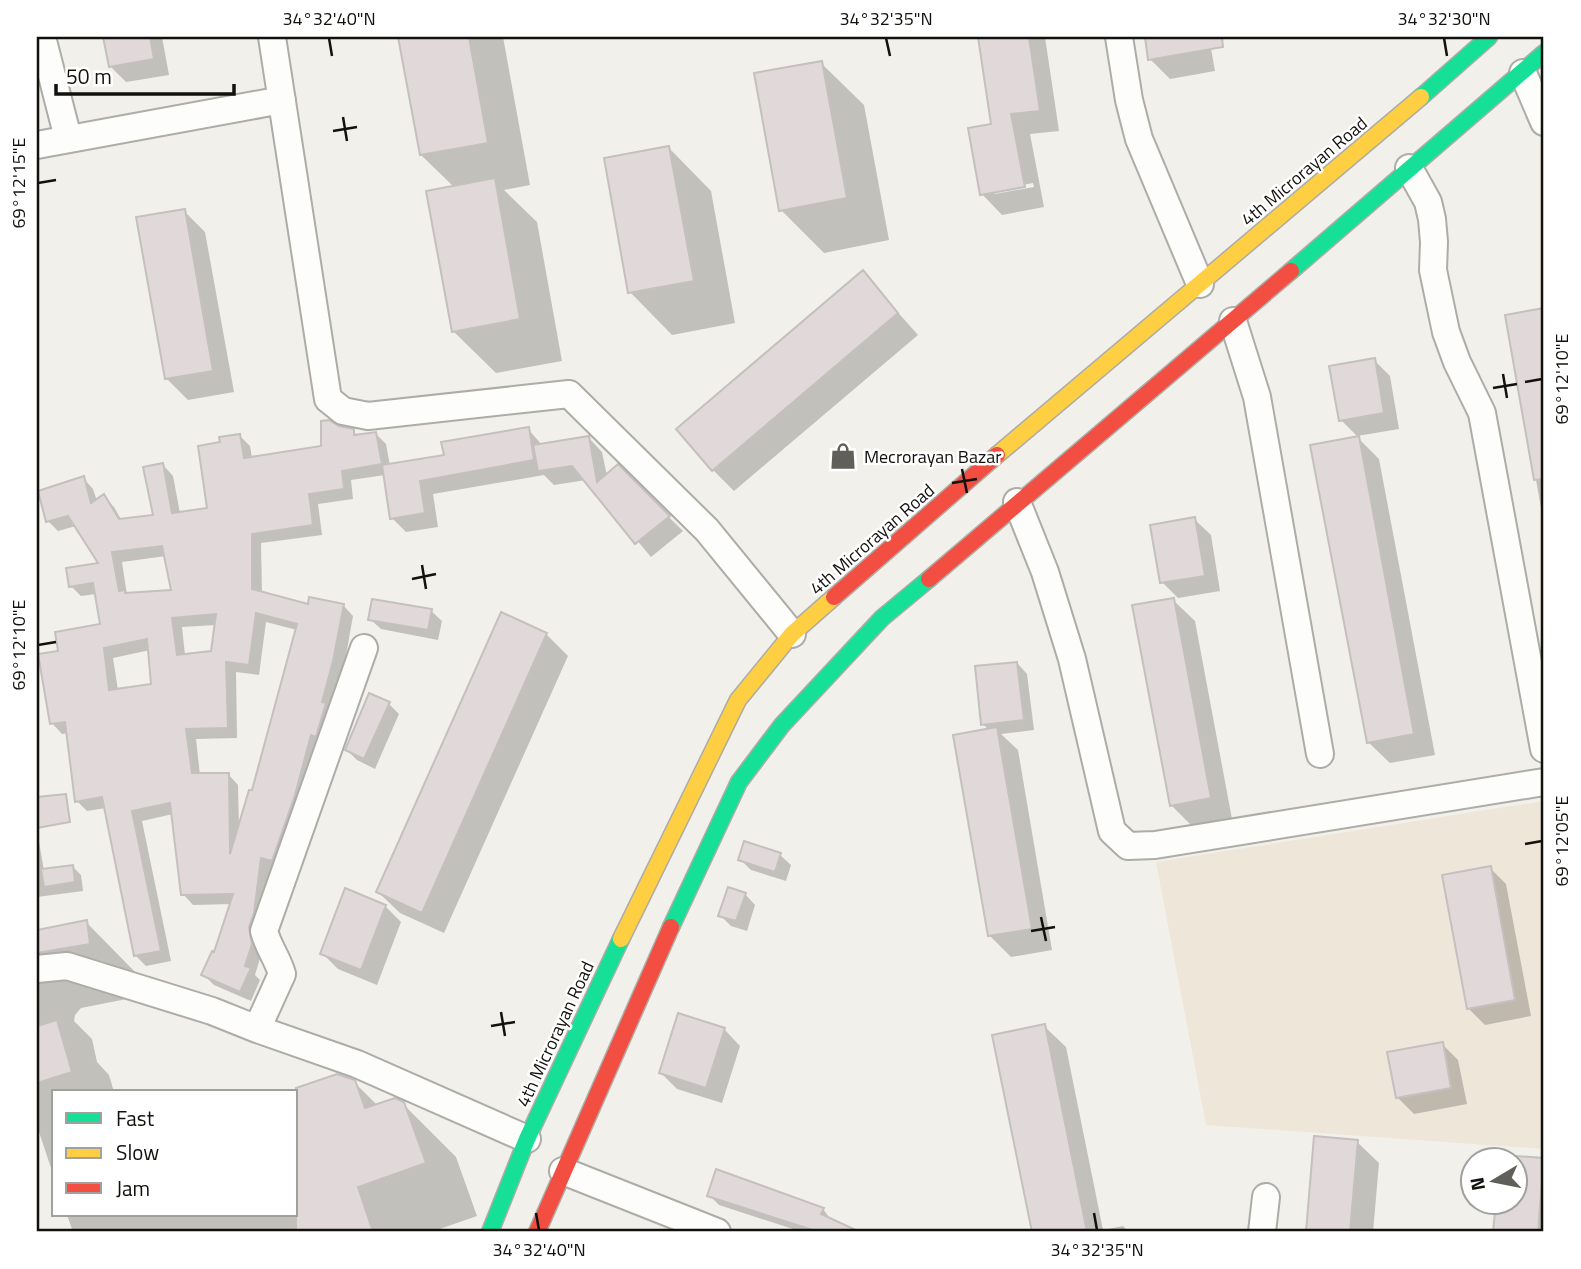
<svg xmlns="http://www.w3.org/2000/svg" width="1581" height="1269" font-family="'Titillium Web',sans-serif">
<rect width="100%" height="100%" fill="#f2f0ea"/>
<path fill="#eee6d9" d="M1544,801v348l-338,-24 -50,-263z"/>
<path fill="#0003" fill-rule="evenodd" d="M105,37h57l7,38 -43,7 -16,-16z
M400,37h103l27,148 -26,5 33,32 25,139 -66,12 -43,-42 1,-144 -33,-32z
M979,37h66l14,94 -29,3 14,73 -42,8 -20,-21 11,-69zM1033,183l1,4 -39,7v-4z
M1147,37h62l6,34 -45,8 -20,-20z
M821,63l43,42 25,135 -65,13 -43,-43z
M669,148l42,43 24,132 -63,12 -42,-43z
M184,211l21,21 29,160 -46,8 -21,-21z
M862,272l56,63 -184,156 -21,-21z
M1544,309v216l-37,-209z
M1374,360l16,16 9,53 -42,7 -16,-16z
M339,428l14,3 5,5 17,-3 11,11 4,22 56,-9 82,-28 14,16 46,-8 14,15 5,24 11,-9 65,64 -32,26 -65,-77 -32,5 -10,-10 -111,19 5,33 -32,5 -14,-14 -7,-43 -34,5 2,19 -35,5 4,31 -61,8 1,50 47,13 34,-1 10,11 -10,56 -61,198 -11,-3 -10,88 -6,20 5,5 -9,21 -37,-16 -11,-11 12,-19 17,-51 -39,1 -10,-11 -10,-80 -31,7 29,140 -25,5 -10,-10 -30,-148 -19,3 -10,-10 -9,-68 -6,1 -10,-11 8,-70 42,-27 -6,-32 -15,2 -10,-10 30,-21 -25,-39 -18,5 -10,-10 35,-43 10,11 4,12 7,-4 10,10 8,14 33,-4 8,-52 10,11 7,37 29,-3 13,-66 18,-8 10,10 2,12 71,-10zM166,556l7,36 -46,3 -5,-33zM266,622l31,8 -44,162 -14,36 -1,-43 -10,-11 -28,1 -4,-36 41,-1 -1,-66 23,3zM216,625l-3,27 -28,3 -3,-28zM150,650l3,36 -35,4 -5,-32z
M1358,438l21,21 56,296 -45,8 -22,-21z
M1194,519l17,16 9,56 -42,7 -16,-16z
M1173,600l22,21 37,198 -39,8 -22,-22z
M431,611l11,10 -4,19 -57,-11 -11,-10z
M546,634l22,22 -124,277 -44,-20 -22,-21z
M1017,663l10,11 7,56 -33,4 17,16 34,200 -41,7 -22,-22v-205l-6,-6z
M389,704l10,10 -24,55 -18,-9 -10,-10z
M37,830l7,41 28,-5 9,9 2,16 -46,6z
M780,855l11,10 -5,16 -35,-11 -11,-11z
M1490,868l16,16 25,132 -46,9 -16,-16z
M745,894l10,11 -8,26 -16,-5 -11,-11z
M385,906l16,16 -24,63 -39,-16 -16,-16z
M86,922l52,53 4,21 -61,12 -6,7 -1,6 18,18 5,23 12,13 5,17h-60v85l-17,-51v-196z
M1044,1026l22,21 37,183 20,-4 6,6h-95l-40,-196z
M724,1029l16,17 -18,57 -45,-14 -16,-16z
M1442,1044l16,16 9,44 -53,10 -17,-17z
M337,1075l17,7 24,24 25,-2 53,53 21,59 -46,16h-358l-6,-17h229v-123h-8z
M1315,1138l42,4 22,21 -6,69h-66z
M1501,1157l43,4v71h-49l2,-30h17v-42h-13z
M709,1195l114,14 9,12 28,11h-58l-83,-27z"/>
<path fill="#e1d9d9" stroke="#c3c0bf" stroke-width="2" fill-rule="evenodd" d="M103,37h47l4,22 -45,8z
M398,37h71l19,106 -68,12z
M978,37h51l11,74 -29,3 14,73 -45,8 -12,-67 23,-4z
M1145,37h77l1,10 -75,13z
M822,61l25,137 -68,13 -25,-138z
M669,146l25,135 -66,12 -24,-135z
M495,178l25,141 -68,13 -26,-141z
M185,209l28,162 -48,8 -29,-162z
M863,270l35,43 -186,158 -36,-42z
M1544,308v171l-10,1 -29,-165z
M1375,358l9,55 -45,8 -10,-55z
M329,420l10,6 15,3v6l22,-3 6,32 -40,7 2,18 -35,5 4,31 -61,9v55l56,15 1,-7 35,7 -11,57 -11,41 4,1 -10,34 -5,-2 -16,60 -23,66 -11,-3 -7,55 -5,14 3,17 -7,22 6,2 -11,24 -39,-17 11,-24 2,1 19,-58 -52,1 -11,-92 -38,8 29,140 -27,5 -32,-159 -27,5 -10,-80 -15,2 -12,-70 20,-3 -3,-19 45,-8 -7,-41 -24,4 -3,-19 32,-5 -30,-47 -22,6 -8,-31 46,-15 7,27 13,-9 15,25 34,-4 -10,-48 20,-4 9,50 35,-5 -9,-62 22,-4 -1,-5 21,-3 4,24 77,-12v-25zM162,546l9,44 -46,3v-3l-6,1 -7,-39zM256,613l41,11 -45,166h-3l-19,64 -1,-81h-37l-6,-44 42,-1 -2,-66 23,3zM216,614l-5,37 -34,4 -5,-37zM147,639l4,45 -42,6 -5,-42z
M529,427l5,33 -114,21 5,32 -35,6 -8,-54 62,-10 -3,-13z
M589,436l8,46 21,-18 52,52 -35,28 -63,-78 -34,5 -5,-26z
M1359,436l55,298 -47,9 -57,-298z
M1195,517l10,59 -45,7 -10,-58z
M1174,598l37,200 -41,8 -38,-201z
M372,599l60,10 -4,21 -60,-10z
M501,612l46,21 -125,280 -46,-21z
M1017,662l7,58 -43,5 -6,-59z
M369,693l21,9 -26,57 -19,-9z
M997,727l35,202 -44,7 -35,-201z
M66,794l4,28 -33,6v-31z
M744,841l37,12 -6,19 -37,-12z
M73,865l2,17 -31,5 -3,-18z
M1491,866l24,134 -48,9 -25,-134z
M728,887l18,6 -10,28 -18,-5z
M345,888l41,17 -25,65 -41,-16z
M87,920l3,24 -53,9v-23z
M678,1013l47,15 -19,60 -47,-15z
M57,1020l15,52 -35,11v-57z
M1045,1024l42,208h-55l-40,-197z
M1443,1042l8,46 -55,10 -9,-46z
M337,1074l18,6 10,28 30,-10 9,4 22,61 -68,24 15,45h-77v-144z
M1314,1136l44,4 -8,92h-44z
M1515,1156l29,2 -6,74h-45l3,-30h19z
M716,1169l108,39 -3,6 39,18h-41l-112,-36z"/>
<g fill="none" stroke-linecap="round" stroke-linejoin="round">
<defs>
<path id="street" d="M42,37l26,101
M272,37l56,362 15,12 25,5 201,-22 138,136 85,104
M1119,37l10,63 10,39 61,145
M1523,73l21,49
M37,145l245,-45
M1409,168l19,34 4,17 2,23 -1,28 13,62 11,30 25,51 62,336
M1233,321l24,76 63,357
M1017,502l28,70 27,87 40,172 16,15 27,-1 389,-63
M37,969l30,-3 145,45 45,18 100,35 170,75
M257,1029l25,-55c-5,-17 -13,-25 -18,-43l100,-283
M563,1171l154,61
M1262,1232l4,-35"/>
<path id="fast" d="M1421,97l68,-60
M1291,271l253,-218
M671,927l68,-145 43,-57 100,-107 47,-39
M490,1232l37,-93 94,-200"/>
<path id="slow" d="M997,455l424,-358
M621,939l117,-239 54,-66 42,-37"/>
<path id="jam" d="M929,579l362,-308
M834,597l163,-142
M537,1232l134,-305"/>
</defs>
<use href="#street" stroke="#adaca7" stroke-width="30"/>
<use href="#fast" stroke="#adaca7" stroke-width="19"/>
<use href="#slow" stroke="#adaca7" stroke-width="19"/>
<use href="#jam" stroke="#adaca7" stroke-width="19"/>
<use href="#street" stroke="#fdfdfc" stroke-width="26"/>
<use href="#fast" stroke="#16e098" stroke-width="16"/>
<use href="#slow" stroke="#ffcf43" stroke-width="16"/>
<use href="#jam" stroke="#f24e42" stroke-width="16"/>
</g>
<path fill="none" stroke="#12110d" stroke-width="2.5" d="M329,38l3,18M886,38l4,18M1444,38l3,18M343,117l4,24M333,131l24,-4M38,183l18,-3M1503,374l4,24M1525,382l17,-3M1493,388l24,-4M962,469l5,24M952,483l25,-4M422,565l4,24M412,579l24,-5M38,645l18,-3M1525,844l17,-3M1041,917l5,24M1031,931l24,-4M501,1012l4,24M491,1026l24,-4M536,1213l3,17M1094,1213l3,17"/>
<defs>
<symbol id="shop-bare" viewBox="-9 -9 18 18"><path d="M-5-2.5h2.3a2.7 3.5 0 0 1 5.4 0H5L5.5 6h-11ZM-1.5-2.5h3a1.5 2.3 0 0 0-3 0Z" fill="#605f5a" stroke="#fff" stroke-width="2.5" paint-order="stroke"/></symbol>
</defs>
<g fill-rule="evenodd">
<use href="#shop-bare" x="824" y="437" width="38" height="38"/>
</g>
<g text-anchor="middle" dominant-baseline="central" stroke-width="5" stroke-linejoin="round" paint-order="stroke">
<g font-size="18" fill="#12110d" stroke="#fff">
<text transform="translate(1304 171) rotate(-40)">4th Microrayan Road</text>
<text transform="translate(872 539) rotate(-41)">4th Microrayan Road</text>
<text transform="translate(555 1034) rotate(-65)">4th Microrayan Road</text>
</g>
<g font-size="18" fill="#12110d" stroke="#fff" text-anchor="start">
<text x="864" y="456">Mecrorayan Bazar</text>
</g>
</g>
<rect width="1581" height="1269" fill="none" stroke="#ffffff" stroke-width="77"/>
<rect x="52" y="1090" width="245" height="126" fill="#ffffff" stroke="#a0a09e" stroke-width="2"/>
<rect x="66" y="1113" width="35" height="10" fill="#16e098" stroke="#a0a09e" stroke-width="2"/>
<text x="116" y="1126" font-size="21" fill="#12110d">Fast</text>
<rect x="66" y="1148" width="35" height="10" fill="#ffcf43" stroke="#a0a09e" stroke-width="2"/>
<text x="116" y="1160" font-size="21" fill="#12110d">Slow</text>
<rect x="66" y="1183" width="35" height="10" fill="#f24e42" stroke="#a0a09e" stroke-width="2"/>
<text x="116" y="1196" font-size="21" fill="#12110d">Jam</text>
<g transform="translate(1494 1181) rotate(260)"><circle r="33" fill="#ffffff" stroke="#a0a09e" stroke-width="2"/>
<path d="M0-5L12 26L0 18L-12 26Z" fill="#605f5a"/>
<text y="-10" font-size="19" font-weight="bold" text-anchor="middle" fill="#12110d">N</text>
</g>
<path d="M56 84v10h178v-10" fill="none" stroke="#12110d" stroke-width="3.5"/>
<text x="66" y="84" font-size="21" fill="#12110d" stroke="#ffffff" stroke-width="5" paint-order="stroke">50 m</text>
<rect x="38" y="38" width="1504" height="1192" fill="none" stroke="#12110d" stroke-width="2.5"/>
<g font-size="18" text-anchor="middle" fill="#12110d">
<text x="329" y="25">34°32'40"N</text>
<text x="886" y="25">34°32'35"N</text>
<text x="1444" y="25">34°32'30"N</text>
<text transform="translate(19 183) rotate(-90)" y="6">69°12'15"E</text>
<text transform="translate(1562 379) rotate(-90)" y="6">69°12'10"E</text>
<text transform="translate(19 645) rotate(-90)" y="6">69°12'10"E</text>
<text transform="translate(1562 841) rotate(-90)" y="6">69°12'05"E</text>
<text x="539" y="1256">34°32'40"N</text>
<text x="1097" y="1256">34°32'35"N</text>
</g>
</svg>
